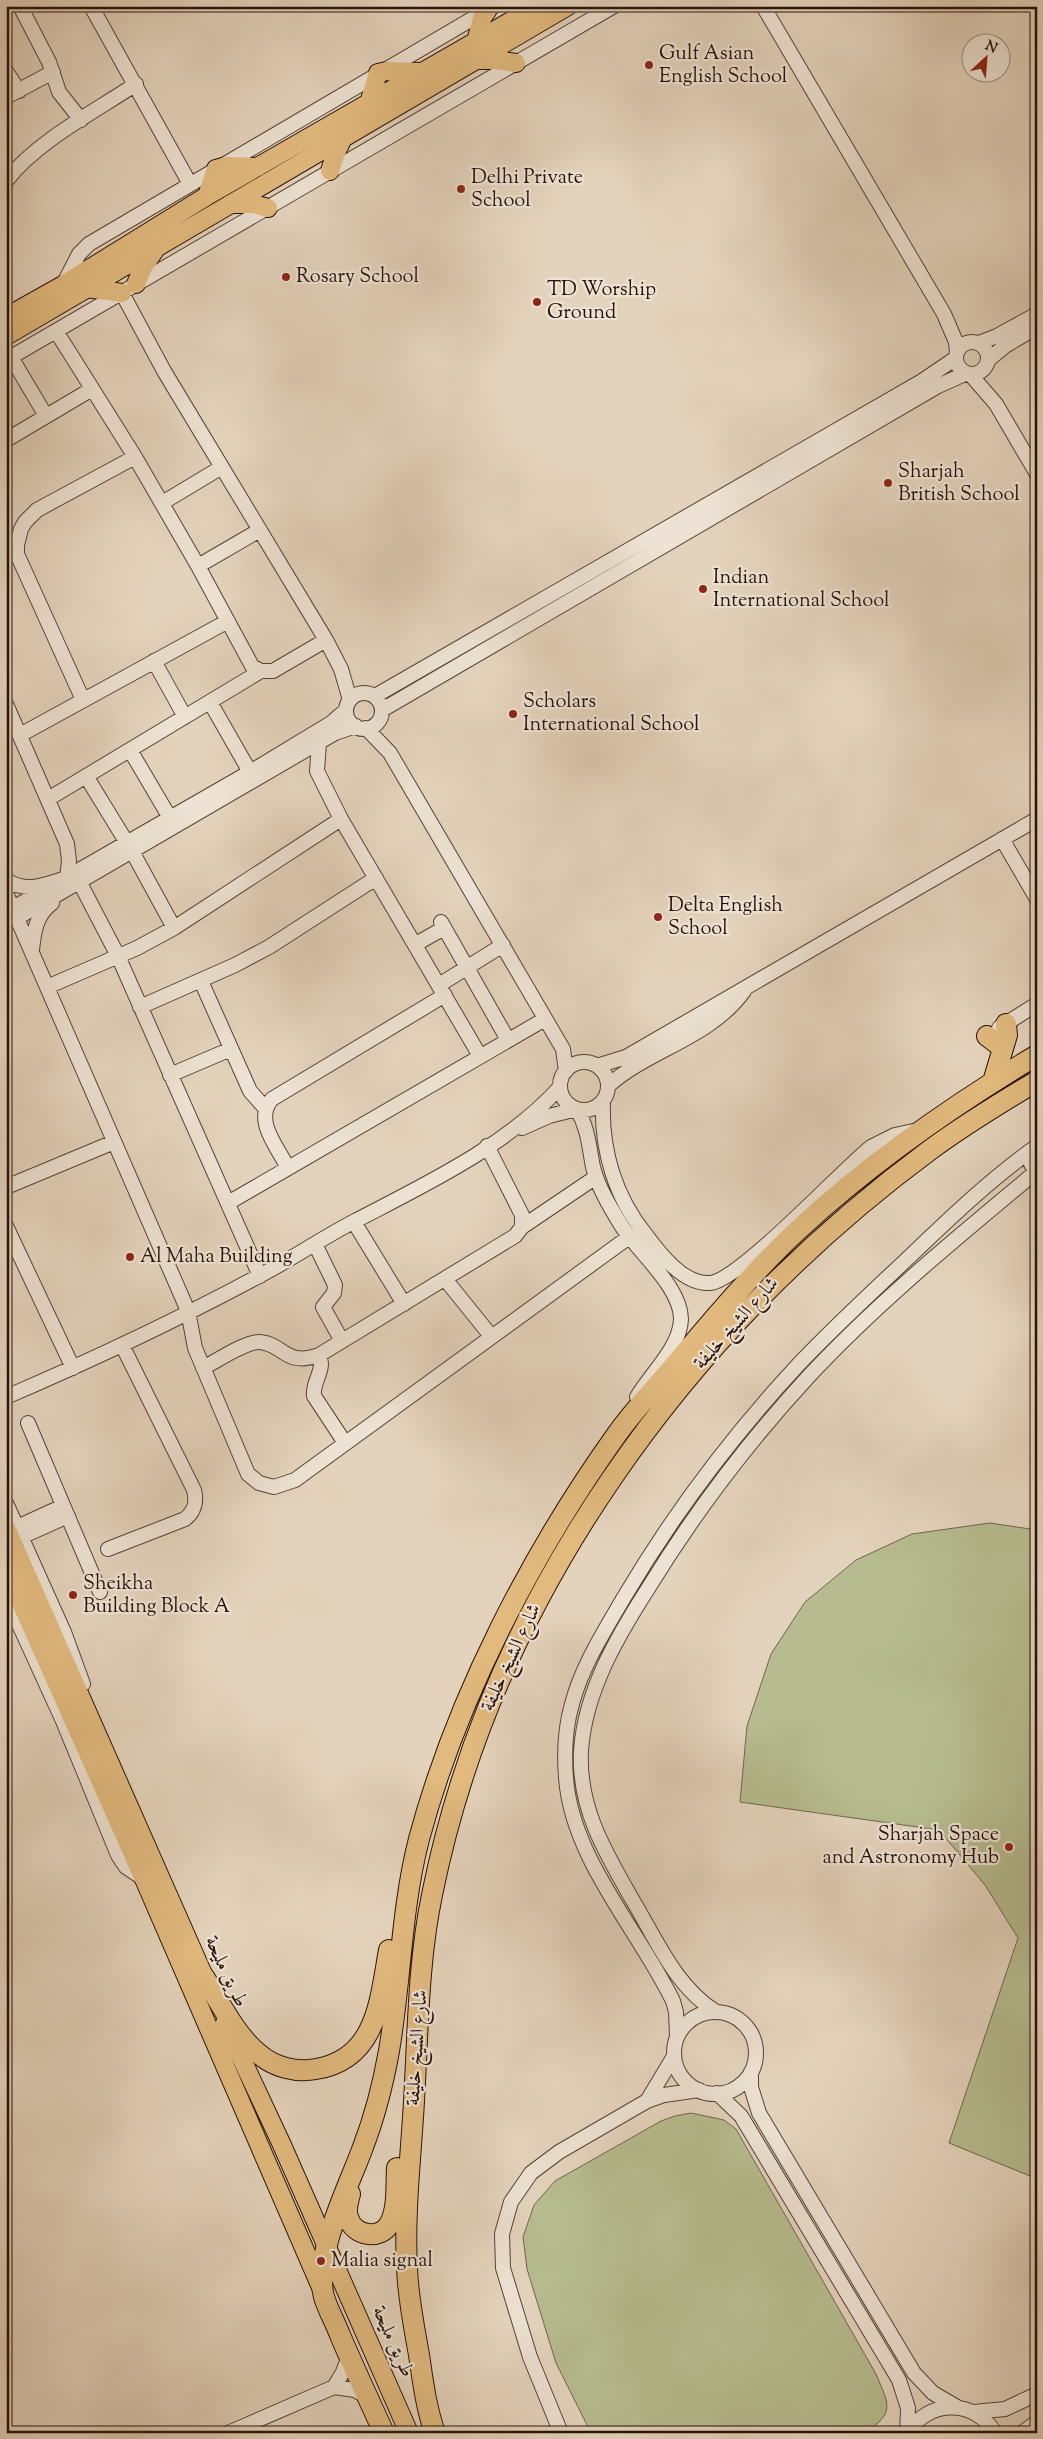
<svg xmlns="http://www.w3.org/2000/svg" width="1043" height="2439" font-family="'Sorts Mill Goudy',Amiri,serif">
<rect width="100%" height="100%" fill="#e4d3bc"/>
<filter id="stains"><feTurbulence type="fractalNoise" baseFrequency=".004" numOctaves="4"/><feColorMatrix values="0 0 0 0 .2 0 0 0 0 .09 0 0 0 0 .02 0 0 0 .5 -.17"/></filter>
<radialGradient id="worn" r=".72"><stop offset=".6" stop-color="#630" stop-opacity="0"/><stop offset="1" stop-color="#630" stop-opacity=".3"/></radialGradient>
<path fill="#b6bc8f" stroke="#6e664c" d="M990,1523l47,7v646h-7l-81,-33 69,-205 -33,-53 -46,-55 -199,-28 7,-76 24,-72 34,-52 51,-42 56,-26z
M691,2113l33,7 12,9 140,245c13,31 20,39 -12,59h-273l-35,-70 -29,-94 -4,-32 11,-32 21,-24 106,-60 14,-5z"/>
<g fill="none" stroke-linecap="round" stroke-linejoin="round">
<defs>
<path id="minor" d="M20,6l29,56 10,30 22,28
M91,6l99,178
M763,6l181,308 12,28 1,11
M6,71l13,20
M6,97l47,-25
M6,181c31,-40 88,-69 130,-97
M63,285l16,-31 10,-10 405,-238
M122,293l42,78 162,269 15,29 9,31
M56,331l79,126 63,109 54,100 9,5h12l53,-31
M956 358a16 16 0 1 1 32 0a16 16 0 1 1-32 0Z
M979,343l18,-7 40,-22
M11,357l35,59
M6,360l608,-354
M988,360l17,-14 32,-19
M970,374l26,30 41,70
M6,440l86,-51
M162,503l60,-36
M198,566l62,-36
M154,661l31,56
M346 711a18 18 0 1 1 36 0a18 18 0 1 1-36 0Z
M375,696l547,-315 34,-23
M83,700l-66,-146v-9l4,-16 4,-7 12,-12 98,-53
M210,702l40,70
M6,704l61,140 2,17 -2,17c-23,6 -38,16 -61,2
M382,710l556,-324 29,-13
M366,728l24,25 173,296 3,22
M20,735l208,-114
M319,743l-2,28 24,48 139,237
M130,750l40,68
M86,776l41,67
M48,799l213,-128
M1002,839l35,60
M133,853l41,75
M80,883l38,73 142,320
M6,893l182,418 7,37 53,126 11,9 15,4 21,-7 334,-243
M13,908l237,-136 81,-49 15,-13
M17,918l318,-185 21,-7
M441,922l67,118
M416,944l28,-16
M32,950c2,-19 4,-35 20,-47
M201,981l49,110 15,17
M439,985l64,-40
M47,987l90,-39 37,-20 167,-109
M140,1007l95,-42 34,-18 107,-69
M999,1028l38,-24
M560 1086a24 24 0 1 1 48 0a24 24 0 1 1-48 0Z
M597,1066l29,-9 411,-238
M170,1075l61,-26
M609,1085c41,-36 101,-47 135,-94
M603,1101c-2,49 12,96 43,134 14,19 38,50 64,48 29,-2 131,-112 161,-136l24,-12 23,-5
M522,1128l27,-12 28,-7c11,19 12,37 16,58 5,20 17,40 28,58 17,27 60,62 60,94 -1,29 -30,54 -44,78
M288,1168c-10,-20 -35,-48 -16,-69l173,-104
M6,1187l108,-45
M228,1203l317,-184
M354,1222l50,82
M6,1226l67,142
M522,1227l74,-50
M315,1244l20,41 -1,8 -11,14 19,34
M445,1279l46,57
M319,1355c7,15 -7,26 -5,41l31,47
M203,1368c14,-7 43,-27 57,-26 24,2 25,25 59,13l196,-119 7,-9v-12l-35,-69
M6,1397c86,-37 171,-77 253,-121 33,-17 63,-38 96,-55 69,-36 152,-75 205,-134
M28,1423l72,169
M6,1503l58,129 19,52
M17,1527l46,-21
M21,1537l47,-21
M108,1549l77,-30c10,-8 12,-17 9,-29l-72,-145
M6,1596l57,125 55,134 8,12 18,12
M716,2012c-41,-26 -60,-73 -84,-113 -27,-47 -54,-92 -51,-148 4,-60 36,-114 68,-164 46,-75 100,-146 160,-211 69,-74 150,-140 228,-205l-6,-7 6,-10
M674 2053a41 41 0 1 1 82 0a41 41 0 1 1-82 0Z
M677,2036l-1,-24 -3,-11c-35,-72 -101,-142 -107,-223 -2,-25 -1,-50 6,-74 10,-38 32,-72 51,-105 49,-83 109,-163 175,-234 34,-36 71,-70 107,-104 42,-40 84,-81 132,-115
M751,2072v15l8,26 155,260 19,20 24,14
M717,2093l24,23 158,264 9,28 -1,25
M647,2101l27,-45
M334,2387l9,-15 6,-16
M974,2412l31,-3 32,-15
M228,2433l106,-46 21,3 12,7
M561,2433l-31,-76 -27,-89 -1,-34 9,-32 20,-29 28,-21 88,-51 17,-6 35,-5
M908,2433c20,-34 67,-34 87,0
M1022,2433l15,-11"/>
<path id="major" d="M476,42l6,-24 5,-7
M476,60h20l20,3
M369,103l9,-30 9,-2 34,1
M330,171l5,-16 8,-17
M207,196l9,-27 11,-3 31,1
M230,204h23l15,4
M136,284l7,-17 12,-17
M87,288l35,5
M6,317l57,-32 144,-89 330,-190
M6,336l562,-330
M6,1528l204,462
M6,1569l138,310 179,413
M225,2023l57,122 127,288"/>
<path id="highway" d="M987,1036l16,12
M993,1082l14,-47 -1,-11
M204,1977c16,25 31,58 55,77 15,13 37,19 57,15 61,-10 64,-69 73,-119
M350,2194c-2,8 -5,15 -2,23 5,19 33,24 42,6 8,-15 6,-38 7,-55
M384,2433c-15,-33 -30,-65 -44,-98 -5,-13 -12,-25 -16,-38 -11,-42 25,-111 39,-150 12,-31 20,-63 26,-96 12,-70 12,-142 30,-212 38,-142 113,-286 198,-405 19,-27 43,-51 64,-76 37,-45 74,-88 117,-128 72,-67 154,-124 239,-175
M435,2433c-9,-26 -12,-51 -16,-78 -5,-29 -11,-57 -12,-87 -3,-55 4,-112 7,-167 4,-68 4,-139 18,-206 60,-300 255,-565 498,-745 34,-25 70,-47 107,-69"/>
</defs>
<use href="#minor" stroke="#564236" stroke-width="16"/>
<use href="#major" stroke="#26110a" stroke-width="20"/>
<use href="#highway" stroke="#26110a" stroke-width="22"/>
<use href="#minor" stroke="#ede2d3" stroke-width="14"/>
<use href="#major" stroke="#e2ba7e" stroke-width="18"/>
<use href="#highway" stroke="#e2ba7e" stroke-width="20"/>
</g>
<g fill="#8f2418" stroke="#ede2d3" stroke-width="2">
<circle cx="649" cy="65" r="5"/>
<circle cx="461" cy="189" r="5"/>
<circle cx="286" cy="277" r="5"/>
<circle cx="537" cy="302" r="5"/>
<circle cx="888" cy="483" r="5"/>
<circle cx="703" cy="589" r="5"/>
<circle cx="513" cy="714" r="5"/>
<circle cx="658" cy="917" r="5"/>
<circle cx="130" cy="1257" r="5"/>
<circle cx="73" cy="1595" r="5"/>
<circle cx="1009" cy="1847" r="5"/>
<circle cx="321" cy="2261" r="5"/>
</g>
<g text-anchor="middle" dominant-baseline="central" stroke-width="4.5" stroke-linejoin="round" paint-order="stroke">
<g font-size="20" fill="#26110a" stroke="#ede2d3" text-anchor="start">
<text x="659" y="54">Gulf Asian<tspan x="659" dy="23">English School</tspan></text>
<text x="471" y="178">Delhi Private<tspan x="471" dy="23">School</tspan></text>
<text x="296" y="277">Rosary School</text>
<text x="547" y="290">TD Worship<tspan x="547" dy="23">Ground</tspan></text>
<text x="898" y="472">Sharjah<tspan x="898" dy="23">British School</tspan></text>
<text x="713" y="578">Indian<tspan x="713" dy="23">International School</tspan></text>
<text x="523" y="702">Scholars<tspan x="523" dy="23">International School</tspan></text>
<text x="668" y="906">Delta English<tspan x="668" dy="23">School</tspan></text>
<text x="140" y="1257">Al Maha Building</text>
<text x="83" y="1584">Sheikha<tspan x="83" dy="23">Building Block A</tspan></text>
<text x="999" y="1835" text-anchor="end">Sharjah Space<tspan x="999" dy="23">and Astronomy Hub</tspan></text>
<text x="331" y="2261">Malia signal</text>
</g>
<g font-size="20" fill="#26110a" stroke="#ede2d3">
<text transform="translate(737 1324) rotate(-48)">شارع الشيخ خليفة</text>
<text transform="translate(512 1658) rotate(-65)">شارع الشيخ خليفة</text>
<text transform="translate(225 1972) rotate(65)">طريق مليحة</text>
<text transform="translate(418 2048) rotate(-86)">شارع الشيخ خليفة</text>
<text transform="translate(392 2342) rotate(66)">طريق مليحة</text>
</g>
</g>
<rect width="1043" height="2439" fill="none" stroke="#e4d3bc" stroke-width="25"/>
<rect x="8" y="8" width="1028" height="2424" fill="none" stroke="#26110a" stroke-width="2.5"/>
<rect x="12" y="12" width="1018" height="2414" fill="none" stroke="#26110a"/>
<g transform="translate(986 58) rotate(26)"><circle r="24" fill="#ede2d3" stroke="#9d8e83"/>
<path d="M0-4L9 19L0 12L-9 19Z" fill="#8f2418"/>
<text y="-8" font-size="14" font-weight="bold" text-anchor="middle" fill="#26110a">N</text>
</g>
<rect width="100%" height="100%" filter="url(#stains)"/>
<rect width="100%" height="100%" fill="url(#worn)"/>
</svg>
